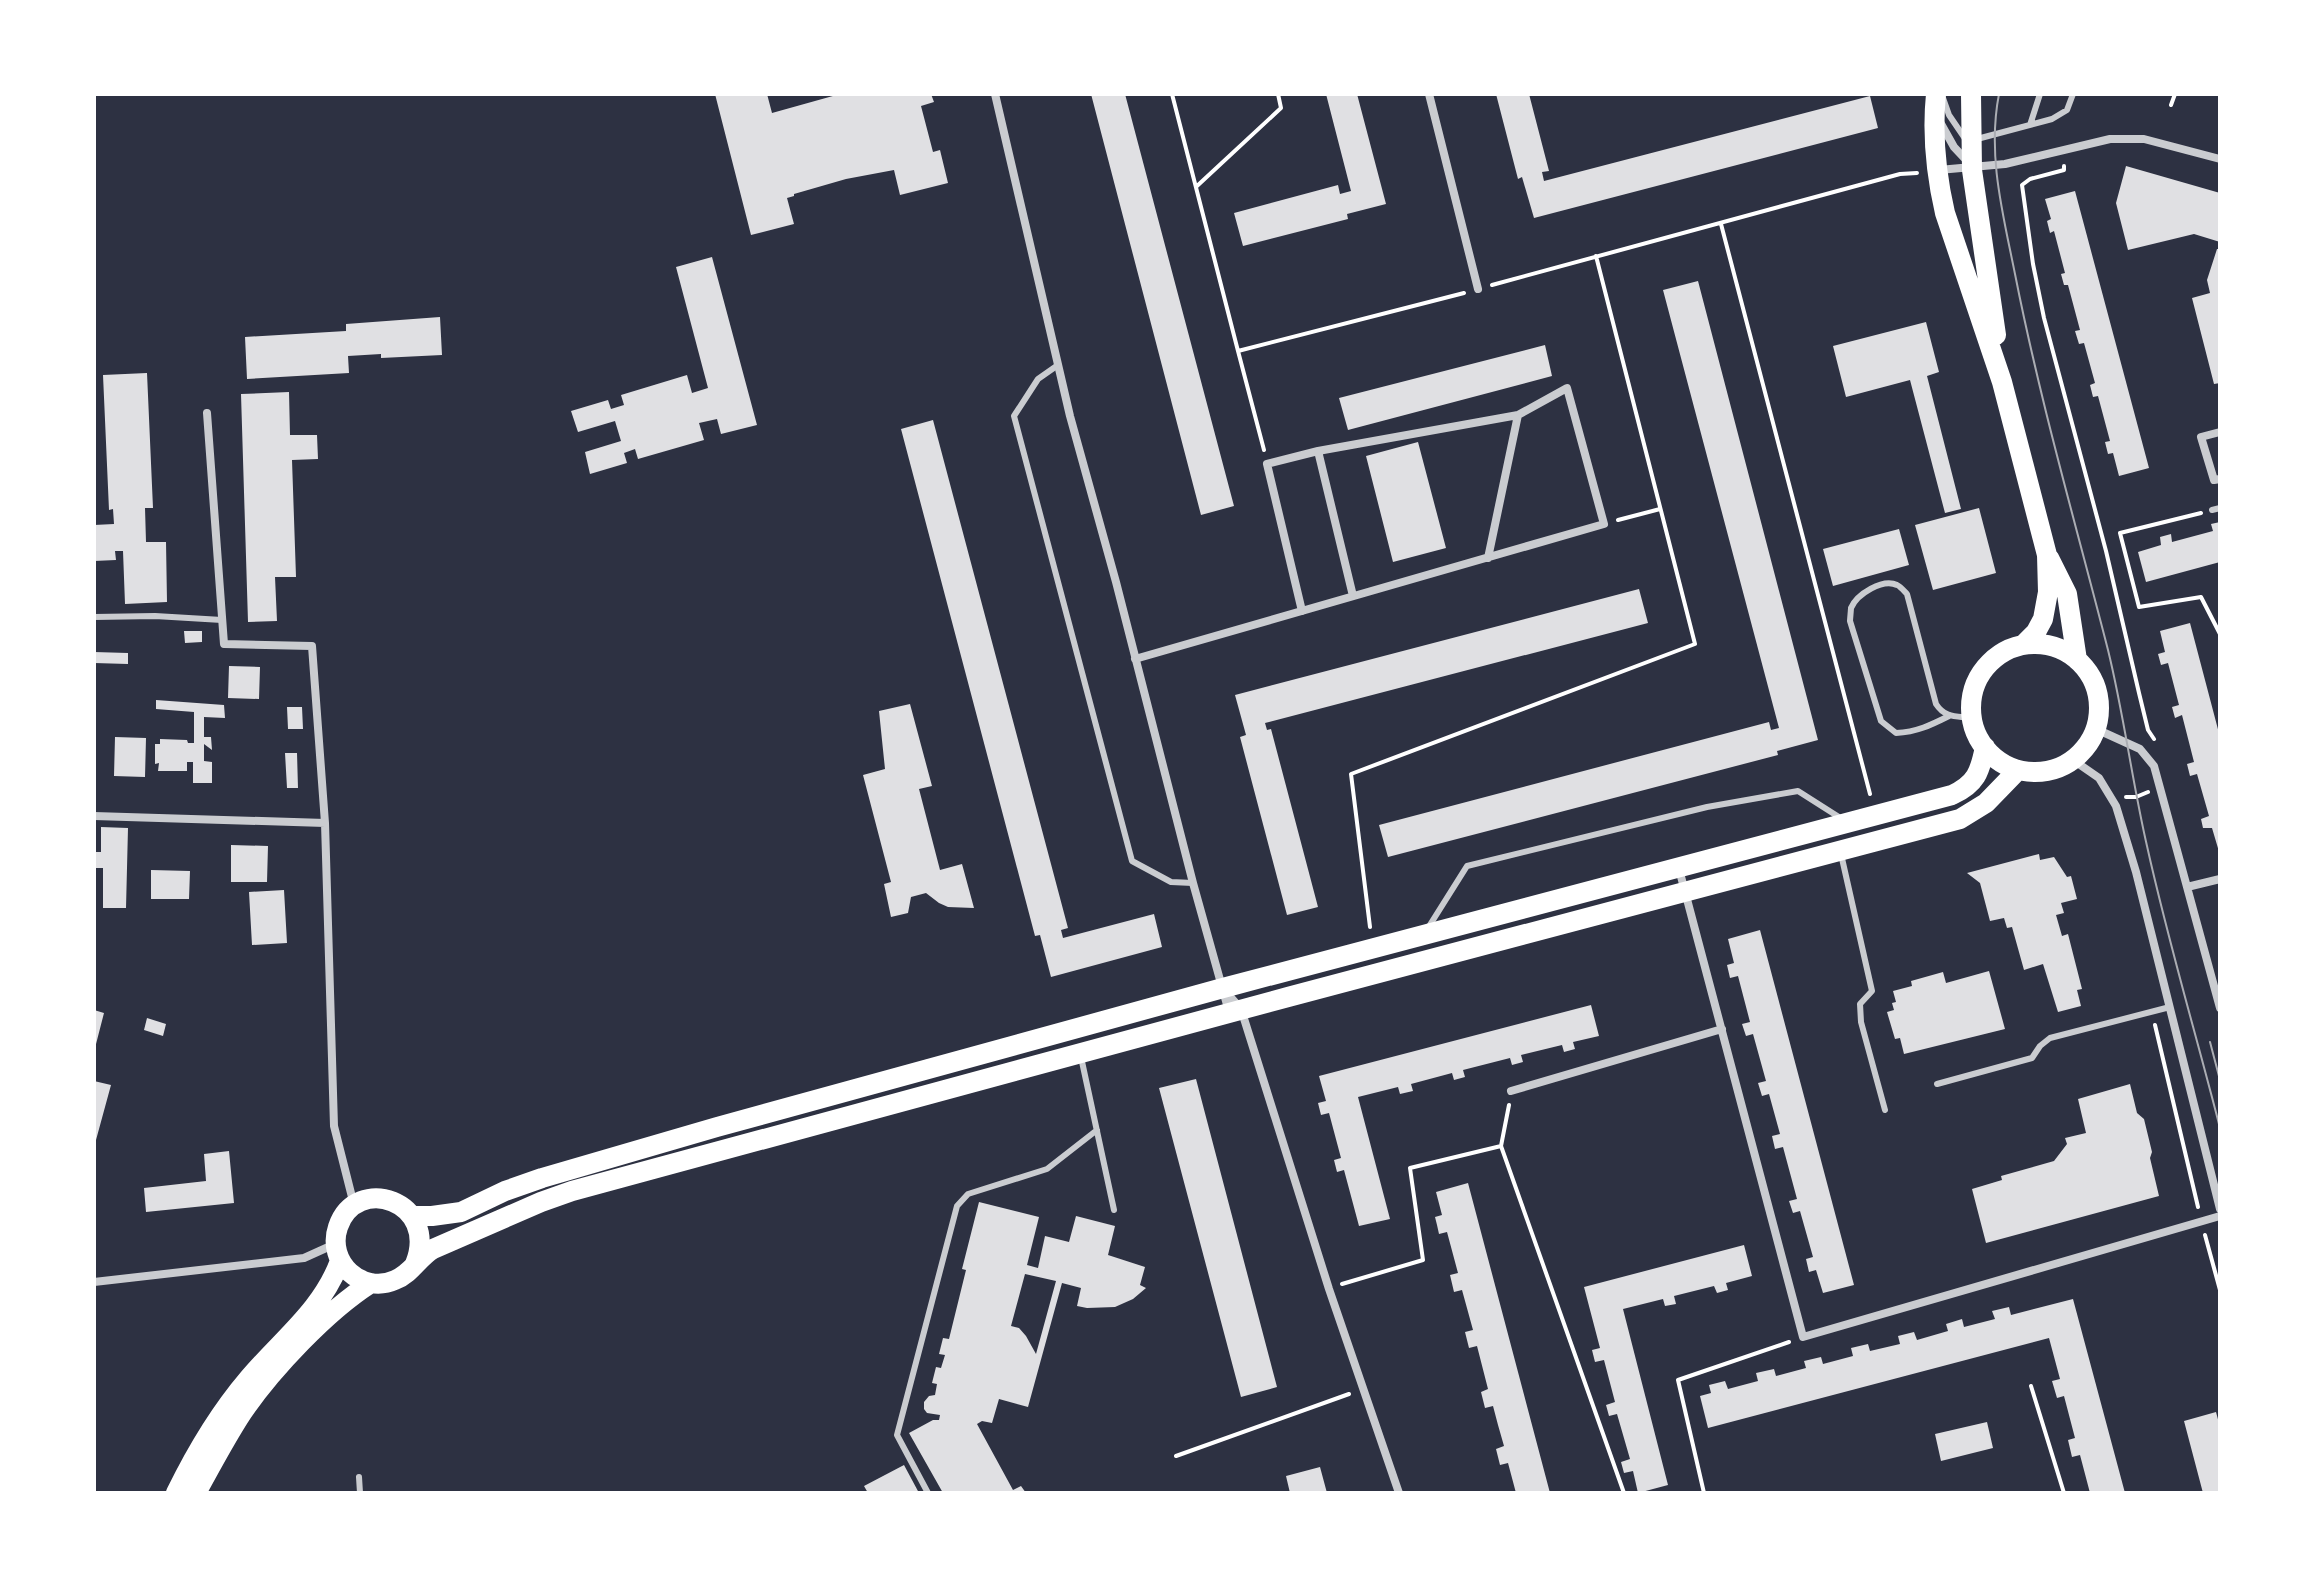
<svg xmlns="http://www.w3.org/2000/svg" width="2314" height="1587" font-family="Lato,sans-serif">
<rect width="100%" height="100%" fill="#2d3142"/>
<path fill="#e0e0e3" fill-rule="evenodd" d="M715,94h52l5,19 68,-19h91l3,8 -13,4 12,46 7,-2 8,33 -48,12 -6,-25 -48,9 -52,15v2l-7,2 7,26 -43,11z
M1091,94h34l109,412 -33,9z
M1326,94h31l29,110 -39,10 1,5 -105,27 -9,-33 104,-28 2,9 11,-3z
M1496,94h33l20,77 -7,1 2,9 326,-85 8,32 -344,90 -12,-41 -4,2z
M2126,166l94,27v49l-26,-8 -66,16 -12,-47z
M2075,191l74,277 -30,8 -6,-23 -5,1 -3,-12 5,-1 -12,-45 -5,1 -3,-12 5,-2 -11,-40 -5,1 -4,-13 5,-1 -12,-45h-4l-3,-11 4,-1 -11,-42 -4,2 -3,-12 4,-2 -6,-20z
M2217,249h3v134l-6,1 -22,-86 18,-5 -3,-13z
M712,257l45,168 -36,9 -4,-15 -18,4 5,17 -66,19 -3,-10 -11,4 3,10 -37,11 -5,-22 36,-11 -6,-20 -37,11 -7,-21 37,-11 3,9 13,-4 -3,-10 66,-20 5,18 16,-5 -32,-121z
M1698,281l120,459 -41,11 1,4 -390,102 -9,-32 390,-103 2,8 8,-2 -116,-438z
M440,317l2,38 -61,3v-4l-33,2 1,17 -102,6 -2,-42 101,-6v-7z
M1926,322l13,50 -12,4 34,133 -16,4 -35,-133 -64,17 -13,-51z
M1545,345l7,31 -204,54 -9,-32z
M147,373l6,135h-8l1,34h20l1,60 -42,2 -2,-53h-8l1,9 -22,1v-36l20,-1 -1,-15 -4,1 -6,-135z
M289,392l1,43h27l1,24 -26,1 4,117h-21l2,44 -29,1 -7,-228z
M933,420l135,508 -7,2 2,8 91,-24 8,33 -111,30 -11,-42 -5,1 -134,-507z
M1418,442l28,106 -53,14 -27,-106z
M1979,508l17,65 -63,17 -18,-65z
M2220,522v40l-74,20 -8,-30 23,-7 -1,-8 11,-3 1,8 41,-11 -2,-7z
M1899,529l10,36 -76,21 -10,-37z
M1639,589l9,34 -383,100 2,7 4,-1 47,178 -31,8 -47,-178 6,-2 -11,-40z
M2190,623l30,114v118l-8,-27h-9l-2,-9 8,-3 -12,-42 -7,2 -3,-12 7,-2 -12,-47 -7,3 -3,-11 7,-2 -11,-42 -7,2 -3,-11 7,-2 -5,-21z
M184,631h18v11l-17,1z
M94,652l34,1v11l-34,-1z
M229,666l31,1 -1,32 -31,-1z
M156,700l68,5 1,13 -21,-1v20h7l1,13 -8,-6v17l8,1v21h-19v-21h-6v9h-29l1,-8 -4,1v-20h5v-5l27,1 1,3h6v-31l-38,-3z
M910,704l22,82 -13,3 21,81 22,-6 12,44 -26,-1 -9,-4 -13,-10 -15,4 -3,16 -17,4 -7,-33 7,-2 -28,-107 22,-6 -6,-58z
M287,707h15l1,22h-15z
M115,737l31,1 -1,39 -31,-1z
M285,753h12l1,35h-11z
M101,827l27,1 -2,80h-23v-40h-9v-16h7z
M231,845l37,1 -1,36h-36z
M2039,854l1,6 14,-3 13,20 4,-1 6,23 -16,4 3,10 -8,2 6,21 6,-2 14,55 -5,1 4,16 -23,6 -15,-48 -19,6 -12,-43 -5,1 -3,-10 -14,3 -10,-38 -13,-10z
M151,870l39,1 -1,28h-38z
M284,890l3,53 -35,2 -3,-53z
M1760,930l94,355 -31,8 -7,-23 -7,2 -3,-13 7,-2 -13,-46 -7,2 -4,-12 8,-2 -14,-52 -8,2 -3,-13 8,-2 -11,-40 -7,2 -4,-13 8,-2 -13,-47 -7,2 -4,-12 8,-2 -12,-46 -8,2 -3,-13 7,-2 -6,-24z
M1989,971l16,58 -101,25 -4,-16 -5,1 -8,-27 7,-2 -2,-7 4,-1 -3,-11 19,-5 -1,-5 32,-9 3,11z
M1591,1005l8,31 -26,6 2,7 -11,3 -2,-7 -41,10 2,7 -11,3 -2,-7 -47,12 2,7 -11,3 -2,-7 -41,11 2,7 -13,3 -2,-7 -40,10 32,122 -31,7 -15,-56 -7,2 -3,-12 7,-2 -12,-45 -8,2 -3,-12 8,-2 -7,-25z
M94,1010l10,3 -9,35h-1z
M147,1018l19,6 -3,12 -19,-6z
M1196,1079l81,308 -36,10 -82,-309z
M94,1081l17,4 -15,55 -2,-1z
M2130,1084l7,29 7,6 8,33 -2,6 9,38 -173,47 -14,-54 30,-9 -1,-4 53,-15 13,-17 -2,-6 21,-5 -8,-34z
M229,1151l5,52 -88,9 -2,-24 62,-7 -2,-27z
M1468,1183l82,310h-34l-8,-30 -8,2 -4,-16 8,-3 -6,-21 -5,-19 -8,2 -4,-16 7,-3 -11,-43 -8,2 -4,-16 8,-2 -11,-40 -8,2 -4,-17 8,-2 -11,-41 -8,2 -2,-9 -2,-8 7,-2 -6,-23z
M979,1202l60,15 -12,48 11,3 7,-32 24,6 7,-26 39,10 -7,29 37,12 -5,18 6,3 -13,11 -18,8 -28,1 -10,-2 4,-18 -19,-5 -34,124 -29,-8 -7,24 -10,-2 -5,3 36,66 8,-4 5,7h-83l-34,-60 24,-13h6l1,-5 -13,-2 -3,-4v-7l5,-6 6,-1 2,-11 -5,-1 4,-16 5,1 4,-13 -6,-1 4,-16 6,1 17,-69 -4,-1zM1025,1274l31,7 -20,73 -10,-18 -7,-8 -8,-2z
M1744,1245l8,31 -26,7 2,7 -11,3 -3,-7 -40,10 2,8 -11,2 -2,-7 -40,10 45,176 -30,8 -5,-22 -9,2 -3,-11 9,-3 -13,-45 -8,2 -3,-11 9,-3 -11,-42 -9,2 -3,-12 8,-2 -16,-61z
M2073,1299l52,194h-35l-10,-38 -8,2 -4,-17 7,-2 -11,-42 -7,2 -5,-17 8,-2 -11,-41 -341,90 -8,-32 11,-3 -2,-8 16,-4 3,8 30,-8 -2,-8 18,-4 2,7 30,-8 -2,-7 17,-4 2,7 30,-8 -2,-8 17,-4 2,7 30,-7 -2,-8 16,-4 3,8 31,-9 -2,-7 16,-5 2,8 31,-8 -3,-8 17,-4 2,8z
M2216,1412l4,15v66h-17l-19,-72z
M1987,1422l6,26 -52,13 -6,-27z
M904,1465l15,28h-51l-4,-7z
M1320,1467l7,26h-37l-4,-17z"/>
<g fill="none" stroke-linecap="round" stroke-linejoin="round">
<path stroke="#fff" stroke-width="4" d="M1172,94l66,257
M2171,105l4,-11
M2064,166v4l-34,9 -8,6 11,79 11,54 62,233 33,142 9,37 6,9
M1197,186l84,-78 -3,-14
M1721,224l149,570
M1492,285l408,-111 17,-1
M1264,450l-26,-99 226,-58
M2201,513l-81,20 19,74 62,-10 19,37
M1618,520l42,-11
M2126,797h10l12,-5
M1370,927l-19,-153 344,-130 -99,-388
M2155,1025l43,182
M1501,1146l8,-41
M2205,1235l15,55
M1342,1284l81,-24 -13,-92 91,-22 123,347
M2031,1386l33,107
M1176,1456l173,-62
M1704,1493l-26,-113 111,-38"/>
<path stroke="#caccd0" stroke-width="6" d="M1943,98l6,17 17,25
M2030,125l10,-31
M1977,139l75,-20 15,-9 6,-16
M1058,365l-20,14 -24,37 118,445 39,21 22,1
M2212,510l8,-2
M94,617l61,-1 67,4
M1949,716c-18,9 -32,16 -53,17l-15,-12 -31,-100c0,-1 1,-12 1,-13 6,-14 32,-30 46,-23 3,1 8,7 10,9l29,110c9,14 20,12 35,14
M1841,854l31,137 -12,13 1,18 24,88
M1428,928l39,-62 240,-59 91,-16 44,28
M1081,1057l33,153
M1937,1084l95,-26 8,-12 10,-8 120,-31
M359,1477l1,16
M928,1493l-31,-58 60,-229 11,-12 79,-25 50,-39"/>
<path stroke="#caccd0" stroke-width="8" d="M995,94l75,322 46,166 77,301 36,129
M1429,94l49,195
M1940,122l14,25 15,16
M1939,170l66,-6 105,-25h34l76,20
M207,413l17,231 88,2 13,177 9,303 20,79
M2220,432l-19,5 13,43 6,-1
M1318,451l35,145
M1488,558l30,-143
M1135,659c156,-45 313,-90 469,-135l-37,-136 -49,27 -200,36 -51,13 35,147
M2096,729l44,20 14,17 66,242
M2073,760l26,18 17,28 20,66 84,337
M94,816l231,7
M1679,869l124,468 417,-121
M2187,887l33,-8
M1226,992l15,17 88,280 70,204
M1511,1091l211,-62
M94,1282l210,-24 31,-14"/>
<path stroke="#fff" stroke-width="20" d="M1936,94c-4,40 0,80 9,119l57,169 45,173 1,37 -5,27 -7,13 -12,12
M1971,94l1,76 24,165
M2049,558l18,36 10,66
M1971 708a64 64 0 1 1 128 0a64 64 0 1 1-128 0Z
M413,1216h19l29,-4 44,-21 37,-13 175,-51 506,-139 729,-193c24,-11 28,-23 33,-48
M415,1264c25,-63 -59,-91 -77,-37 -12,35 24,68 57,53 16,-6 24,-23 38,-31l108,-47 31,-11 716,-194 672,-178 26,-16 32,-33
M176,1493c20,-41 44,-81 73,-115 33,-39 73,-68 91,-117
M196,1493c15,-27 29,-54 46,-80 30,-44 85,-102 129,-130"/>
<path stroke="#abadb3" stroke-width="2" d="M1999,94c-12,61 4,120 16,180 25,127 61,251 93,376 16,65 24,131 39,196 21,95 49,188 73,282
M2210,1042l10,38"/>
</g>
<rect width="2314" height="1587" fill="none" stroke="#ffffff" stroke-width="192"/>
</svg>
